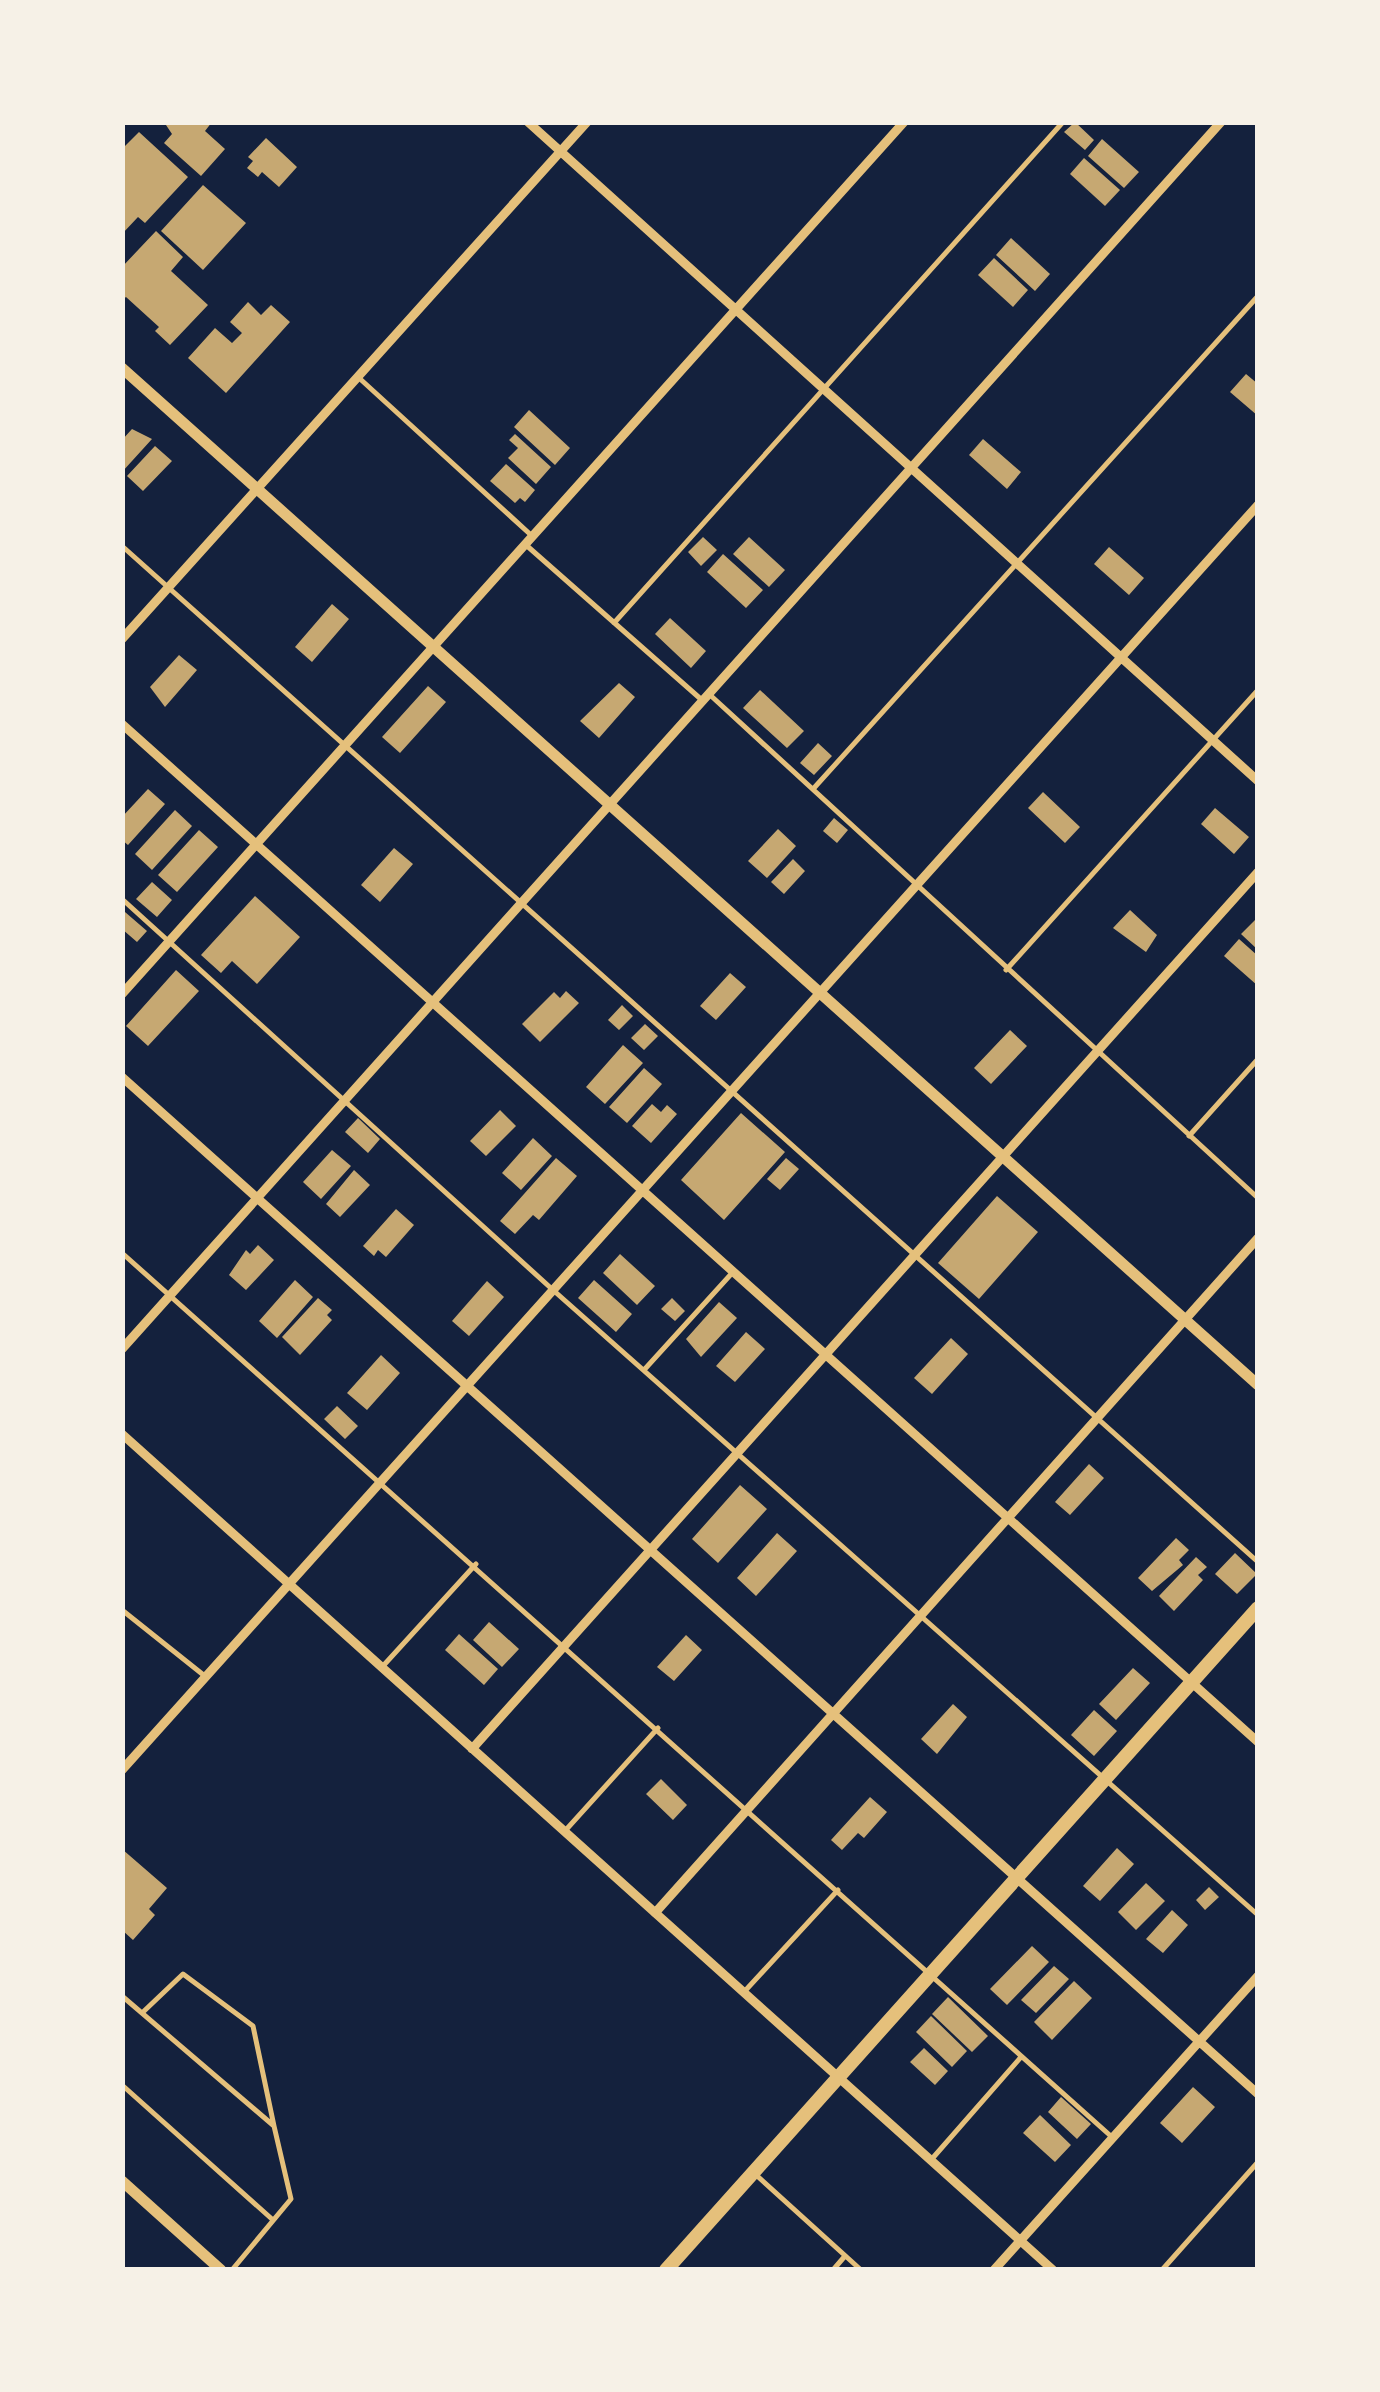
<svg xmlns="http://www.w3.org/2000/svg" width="1380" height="2392" font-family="'Alegreya Sans',sans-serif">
<rect width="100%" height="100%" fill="#14213d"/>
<path fill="#c6a872" d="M164,122h48l-7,9 20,18 -24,27 -37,-33 8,-9z
M1075,122l19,18 -9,10 -21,-18z
M139,132l49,45 -43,46 -7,-6 -16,17v-85z
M266,138l31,29 -18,20 -17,-15 -4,5 -11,-9 6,-7 -5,-4z
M1102,139l37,33 -15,16 -36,-32z
M1084,158l36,32 -15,16 -35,-32z
M203,185l43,38 -43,47 -42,-39z
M156,231l27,26 -12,14 37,34 -38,40 -15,-14 4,-4 -33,-30 -4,3v-33z
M1011,238l39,36 -15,17 -39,-36z
M994,258l34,32 -15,17 -35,-32z
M248,302l13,13 10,-10 19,17 -64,71 -38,-35 27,-30 17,15 10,-10 -12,-11z
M1246,374l12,10v32l-28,-24z
M529,410l41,38 -15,17 -41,-38z
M132,429l20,10 -30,33v-32z
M515,434l36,33 -15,17 -28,-26 10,-10 -9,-8z
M983,439l38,33 -14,17 -38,-34z
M155,446l17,15 -29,30 -16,-15z
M506,464l29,26 -10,12 -5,-4 -5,5 -25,-22z
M703,537l14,13 -16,16 -13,-14z
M749,537l36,33 -16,17 -36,-33z
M1109,547l35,31 -15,17 -35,-31z
M723,554l40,36 -17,18 -39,-36z
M332,604l17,15 -37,43 -17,-15z
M670,618l36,33 -15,17 -36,-34z
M179,655l18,15 -32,37 -15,-20z
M619,683l16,14 -36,41 -19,-17z
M428,686l18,16 -46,51 -18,-16z
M760,690l44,41 -17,17 -44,-40z
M818,743l14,13 -18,19 -14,-12z
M148,789l17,15 -37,41 -6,-5v-23z
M1043,792l37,35 -15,16 -37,-35z
M1215,808l34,29 -15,17 -33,-30z
M175,810l17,16 -40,44 -17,-16z
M834,818l14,12 -11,13 -14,-12z
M778,829l18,17 -29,32 -19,-17z
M199,830l19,17 -41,45 -19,-17z
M394,848l19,16 -33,38 -19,-17z
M793,859l12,12 -21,23 -13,-12z
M152,882l20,18 -15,17 -21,-18z
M255,896l45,41 -43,47 -25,-23 -11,12 -20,-18z
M1130,910l27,25 -11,17 -33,-24z
M125,912l22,19 -10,11 -15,-13z
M1255,920l3,2v28l-17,-16z
M1239,939l19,17v30l-34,-30z
M176,970l23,21 -51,55 -22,-20z
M730,973l16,14 -30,33 -16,-14z
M566,991l13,12 -39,39 -18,-18 32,-32 6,6z
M622,1005l11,11 -14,14 -11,-10z
M645,1024l13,12 -14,14 -13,-12z
M1010,1030l17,16 -36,38 -17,-16z
M623,1045l20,18 -38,41 -19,-17z
M644,1068l18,16 -35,39 -18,-16z
M652,1104l9,8 6,-7 10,9 -26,29 -19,-17z
M500,1110l16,16 -30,30 -16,-15z
M741,1113l44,39 -61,68 -43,-40z
M358,1118l22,21 -12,14 -23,-21z
M533,1138l19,18 -31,34 -19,-17z
M332,1150l19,16 -30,33 -18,-17z
M556,1158l21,18 -38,44 -6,-5 -18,19 -15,-13z
M786,1158l13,11 -19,21 -13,-11z
M354,1170l16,15 -30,32 -14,-13z
M997,1196l41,36 -59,67 -41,-36z
M396,1209l18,16 -28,32 -8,-7 -4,6 -11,-10z
M258,1245l16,15 -28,30 -17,-15 17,-25 4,4z
M620,1254l35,32 -18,19 -34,-32z
M295,1280l18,17 -36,41 -18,-17z
M594,1280l38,34 -16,18 -38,-34z
M487,1281l17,16 -35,39 -17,-15z
M318,1298l14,12 -5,5 5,5 -32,35 -18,-18z
M672,1298l13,13 -10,10 -14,-12z
M719,1302l18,16 -36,39 -15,-18z
M746,1332l19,17 -30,33 -19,-16z
M951,1338l17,16 -36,40 -18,-16z
M381,1355l19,18 -33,37 -20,-17z
M337,1406l21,20 -13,13 -21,-20z
M1089,1464l15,14 -34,37 -15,-13z
M740,1485l27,24 -49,54 -26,-24z
M777,1533l20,18 -41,45 -19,-18z
M1176,1538l13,12 -10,10 4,5 -31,26 -14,-13z
M1235,1553l22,21 -20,20 -22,-20z
M1196,1557l11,10 -9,8 5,5 -29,31 -15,-15z
M489,1622l30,27 -17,18 -29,-27z
M459,1634l39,35 -14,16 -39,-35z
M686,1635l16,15 -28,31 -17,-14z
M1133,1668l17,15 -34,37 -17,-16z
M953,1704l14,13 -30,37 -16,-15z
M1094,1710l23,21 -23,25 -23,-21z
M661,1779l26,26 -14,15 -27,-26z
M870,1797l17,15 -23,26 -6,-5 -16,17 -11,-10z
M1117,1848l17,16 -34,37 -17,-15z
M122,1849l45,39 -18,21 6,6 -22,25 -11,-10z
M1146,1883l19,18 -29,29 -18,-18z
M1209,1887l10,10 -14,13 -9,-10z
M1172,1910l16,15 -25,28 -17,-14z
M1032,1946l17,16 -42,43 -17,-16z
M1054,1966l15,13 -33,34 -15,-13z
M1074,1981l18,17 -40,42 -18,-18z
M948,1997l40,39 -16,16 -40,-38z
M931,2016l36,35 -15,16 -36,-35z
M924,2048l24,23 -13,14 -25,-23z
M1193,2087l22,20 -33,36 -22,-20z
M1061,2097l30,27 -14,15 -29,-27z
M1040,2115l31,30 -16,17 -32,-29z"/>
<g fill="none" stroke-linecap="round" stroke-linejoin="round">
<path stroke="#e5c07b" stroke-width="5" d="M358,377l173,158
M526,545l177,156
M122,546l1136,1016
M614,623l449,-501
M709,694l549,504
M814,788l444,-492
M122,899l431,391 705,625
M1006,970l252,-280
M1189,1136l69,-77
M122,1253l991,885
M644,1370l89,-98
M122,1610l84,67
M383,1666l93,-102
M564,1832l94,-104
M744,1992l94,-102
M122,1996l152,130 17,73 -59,71
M142,2013l41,-39 70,52 21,100
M122,2085l151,135
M931,2160l90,-103
M755,2174l106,96
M833,2270l12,-14
M1162,2270l96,-108"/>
<path stroke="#e5c07b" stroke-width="9" d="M528,122l730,659
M122,639l465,-517
M122,724l1136,1018
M122,994l782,-872
M122,1077l1136,1017
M122,1349l1099,-1227
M122,1434l931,836
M472,1749l786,-877
M122,1770l1136,-1265
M655,1913l603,-675
M994,2270l264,-294"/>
<path stroke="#e5c07b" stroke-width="11" d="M122,368l1136,1017
M122,2181l99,89"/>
<path stroke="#e5c07b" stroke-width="14" d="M666,2270l592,-662"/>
</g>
<rect width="1380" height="2392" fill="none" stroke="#f6f1e7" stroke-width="250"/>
</svg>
